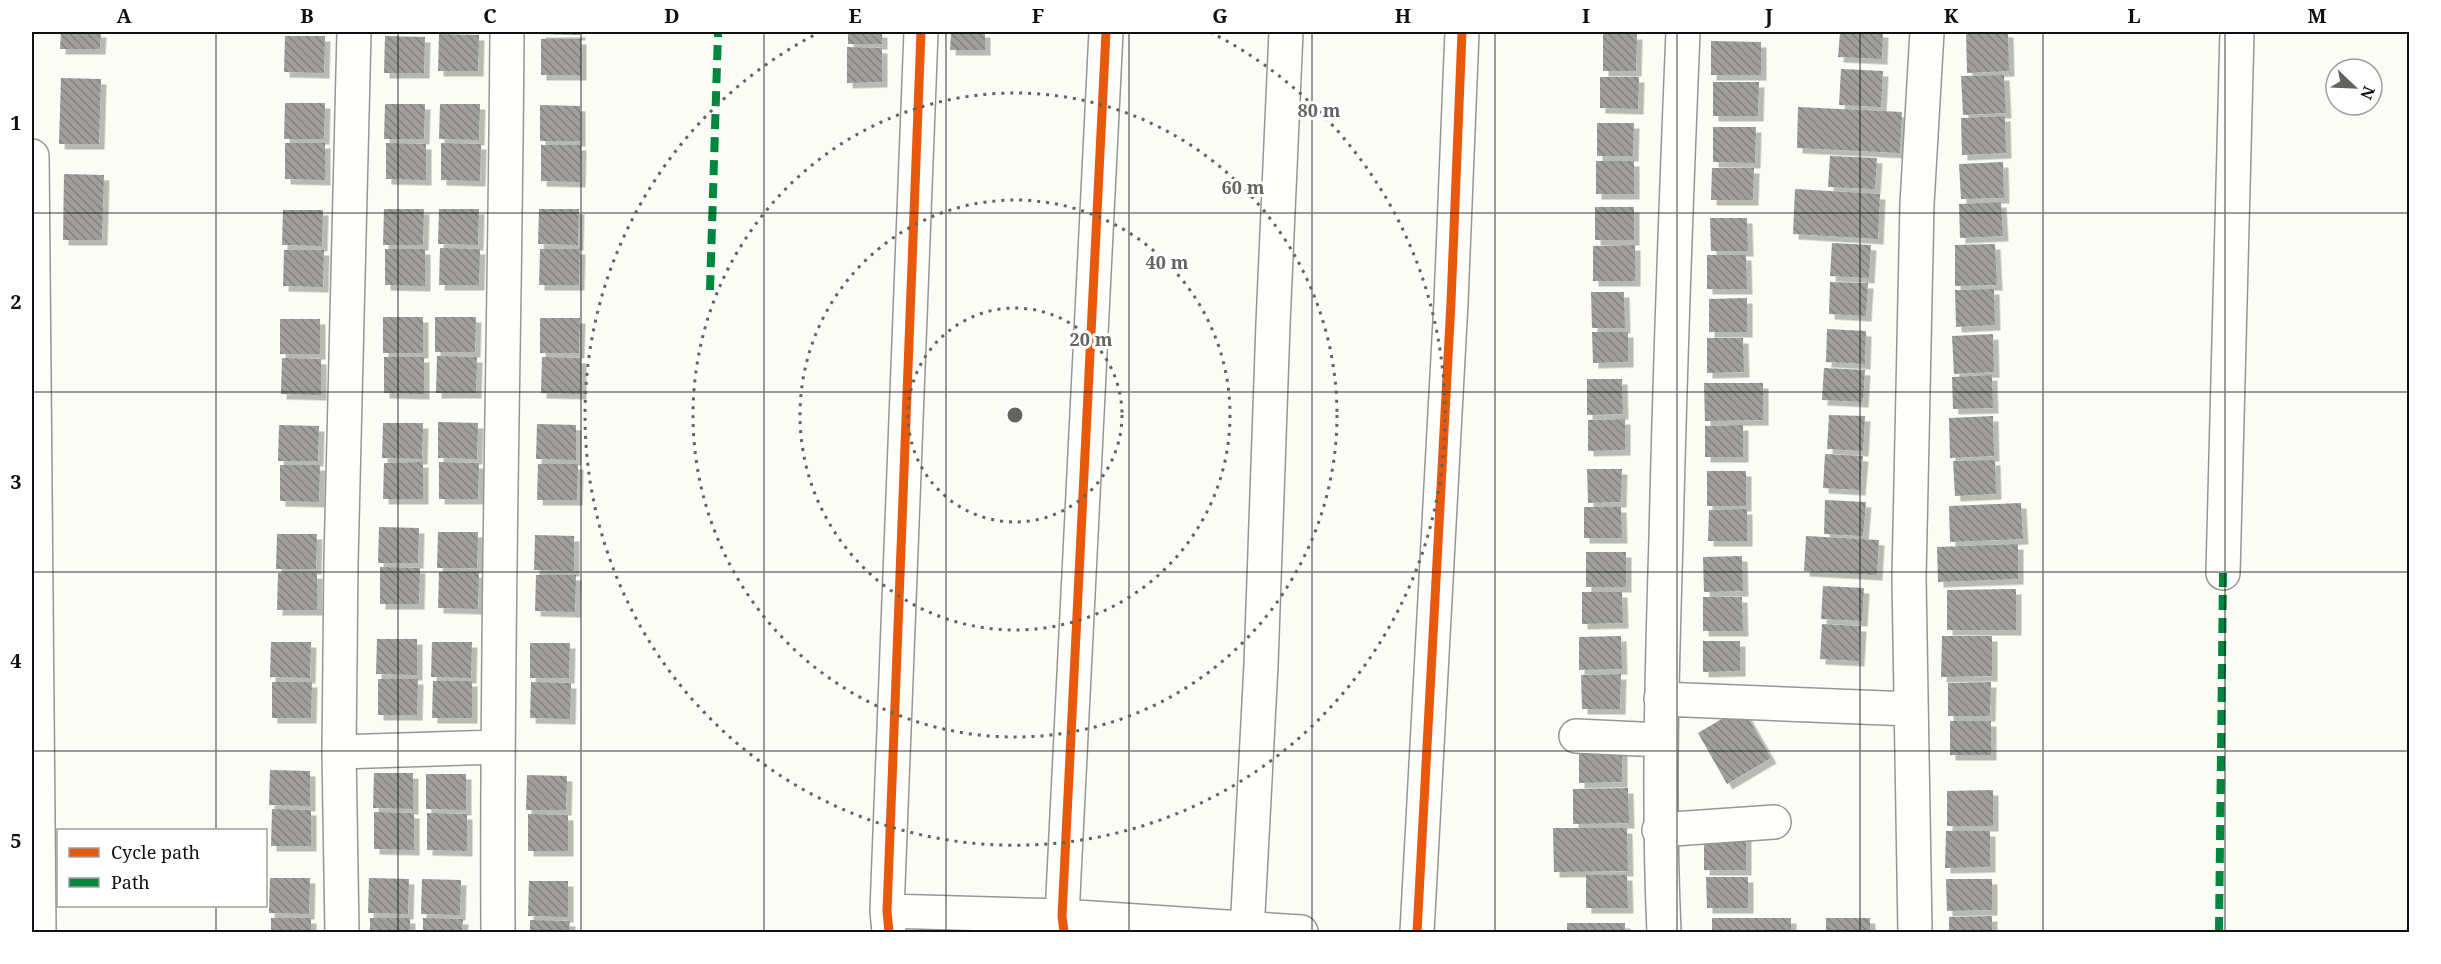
<svg xmlns="http://www.w3.org/2000/svg" width="2441" height="964" font-family="'Noto Serif',serif">
<defs>
<pattern id="building-back-hatch" width="6" height="6" patternUnits="userSpaceOnUse" patternTransform="scale(1.5)"><rect width="6" height="6" fill="#a09f9b"/><path d="M-1 5l2 2M0 0l6 6M5-1l2 2" fill="none" stroke="#81807d"/></pattern>
<filter id="shadow"><feDropShadow dx="5.5" dy="5.5" stdDeviation="0" flood-color="#0004"/></filter>
</defs>
<rect width="100%" height="100%" fill="#fcfcf6"/>
<path fill="url(#building-back-hatch)" filter="url(#shadow)" d="M61,32h40l-1,17h-40z
M540,32h40v3l-40,-1z
M848,32h34v12h-34z
M951,32h34v18h-35z
M1840,32h43l-1,27 -44,-2z
M1966,32h42l1,39 -42,2z
M439,34l40,1 -1,36h-40z
M1603,34h34l-1,37h-33z
M285,36h40l-1,37 -40,-1z
M385,36l40,1 -1,36h-40z
M541,39h40v36h-40z
M1711,41l50,1v33h-50z
M847,47l35,1v34l-35,1z
M1841,69l42,2 -2,36 -42,-2z
M2004,75l2,38 -43,2 -2,-39z
M1600,77h39l-1,32 -38,-1z
M61,78l40,1 -2,65h-40z
M1713,82h46l-1,34h-45z
M285,103h40l-1,36h-40z
M385,104h40l-1,35h-40z
M440,104h40l-1,36 -40,-1z
M540,105l40,1v35h-40z
M1798,107l104,5 -2,41 -103,-5z
M2005,116l1,37 -44,2 -1,-37z
M1597,123h37l-1,33h-36z
M1713,127h43l-1,36 -42,-1z
M285,143h40v37l-40,-1z
M386,143l40,1v36l-40,-1z
M441,143l40,1 -1,37 -39,-1z
M541,145h40l-1,37 -39,-1z
M1830,156l47,2 -2,31 -47,-2z
M1596,161h38v33h-38z
M2003,162l1,36 -43,1 -2,-35z
M1712,168h42l-1,32h-42z
M64,174l40,1 -2,65h-39z
M1795,189l85,5 -2,45 -85,-5z
M2001,202l2,34 -43,2 -1,-34z
M1595,207h39v33h-39z
M384,209h40l-1,36h-40z
M439,209h40l-1,36 -40,-1z
M539,209h40l-1,36 -40,-1z
M283,210h40l-1,36 -40,-1z
M1710,218h37l1,33h-37z
M1832,243l39,2 -2,33 -39,-2z
M1995,244l2,41 -42,1v-41z
M1635,245v36h-42v-35z
M440,248l40,1 -1,36h-40z
M385,249h40v37l-40,-1z
M540,249h40l-1,36h-40z
M284,250h40l-1,37 -40,-1z
M1707,255h39l1,34h-40z
M1830,282l38,1 -2,33 -37,-2z
M1994,289l1,36 -39,2 -1,-37z
M1591,292h33l1,36h-33z
M1747,298v34h-38v-33z
M383,317h40v36h-40z
M435,317h41l-1,35h-40z
M540,318h40l-1,35h-39z
M280,319h40v35h-40z
M1827,329l39,2 -1,33 -39,-2z
M1592,332h36v30l-35,1z
M1993,334l1,38 -40,2 -2,-38z
M1707,338h36l1,34 -37,1z
M437,356l40,1 -1,36h-40z
M384,357h40v37l-40,-1z
M542,357l39,1v36l-40,-1z
M282,358l39,1v36l-40,-1z
M1824,368l41,2 -2,32 -41,-2z
M1992,375l1,33 -40,1 -1,-32z
M1587,379h35l1,35 -36,1z
M1704,383h59v37l-58,1z
M1829,415l36,1 -2,35 -36,-2z
M1993,416l1,40 -44,2 -1,-40z
M1625,419v31l-37,1v-31z
M438,422l40,1 -1,36 -39,-1z
M383,423h40l-1,36 -40,-1z
M537,424l39,1v35l-40,-1z
M279,425l40,1 -1,35h-40z
M1743,425v32h-38v-31z
M1825,454l38,2 -3,34 -37,-2z
M1995,460l1,34 -41,2 -2,-35z
M423,462v37h-40l1,-36z
M439,462l40,1 -1,36h-39z
M538,464h40l-1,36h-40z
M280,465h40l-1,37 -39,-1z
M1587,469h35l-1,33 -33,1z
M1707,471h39v35h-39z
M1825,500l41,2 -3,34 -39,-2z
M2021,503l2,36 -73,3 -1,-36z
M1584,507h37l1,31h-38z
M1747,509v32h-39l1,-31z
M379,527l40,1 -1,35h-40z
M438,532h40l-1,36h-40z
M277,534h40l-1,35h-40z
M535,535l39,1v35l-40,-1z
M1806,536l73,4 -2,35 -73,-4z
M2018,544v35l-80,3 -1,-35z
M1586,552h40v35h-40z
M1742,556l1,35 -39,1 -1,-35z
M380,567l40,1 -1,36h-39z
M439,572h40l-1,37 -40,-1z
M278,573h39v37h-40z
M536,575h40l-1,37 -40,-1z
M1823,586l41,2 -2,33 -41,-2z
M2016,589v41h-69v-40z
M1582,592h40l1,31 -41,1z
M1703,597h39l1,34h-40z
M1822,624l39,2 -2,35 -39,-2z
M1621,636l1,33 -43,1v-33z
M1942,636h50v40l-51,1z
M377,639h40v36l-41,-1z
M1703,641h37v30l-37,1z
M271,642h40l-1,36 -40,-1z
M432,642h40l-1,36 -40,-1z
M530,643h40l-1,35h-39z
M1621,674l-1,35h-38l-1,-34z
M378,679h40l-1,36h-39z
M433,681h39v37h-40z
M272,682h40l-1,36h-39z
M531,682l40,1 -1,36 -40,-1z
M1991,682l-1,34h-42v-33z
M1742,707l29,51 -44,26 -29,-51z
M1950,721h41v34h-41z
M1622,748v34l-43,1v-34z
M270,770l40,1v35l-41,-1z
M374,773h39v36l-40,-1z
M426,774h40v36l-40,-1z
M527,775l40,1 -1,34h-40z
M1628,788l1,35 -56,1v-35z
M1993,790v36h-46v-35z
M272,809l39,1v36h-40z
M374,812l40,1v37l-40,-1z
M427,813l40,1v37l-40,-1z
M528,814l40,1v36h-40z
M1553,828h74l1,43 -74,1z
M1946,831h44v36l-45,1z
M1746,835v35h-42v-34z
M1586,875h41l1,33h-42z
M1706,877h42v31h-41z
M270,878h40l-1,36 -40,-1z
M369,878l40,1 -1,35 -40,-1z
M422,879l39,1 -1,35 -39,-1z
M1946,879h46v31l-45,1z
M529,881h39v36l-40,-1z
M1992,916v16h-43v-15z
M271,918h40v14h-40z
M370,918h40v14h-40z
M423,918l40,1 -1,13h-39z
M1712,918h79v14h-79z
M1826,918h44v14h-44z
M530,920l40,1 -1,11h-39z
M1567,923h58v9h-58z"/>
<g fill="none" stroke-linecap="round" stroke-linejoin="round">
<defs>
<path id="minor" d="M32,156l7,776
M2223,573l14,-541
M1661,699l250,10
M1576,736l85,4
M339,752l158,-5
M1659,830l115,-8
M887,911l175,5 239,16
M342,932l-3,-180 2,-190 13,-530
M498,932c-2,-300 7,-600 9,-900
M889,932l-2,-21 34,-879
M1064,932l-2,-16 44,-884
M1247,932l14,-267 12,-341 13,-292
M1417,932l34,-630 11,-270
M1664,932c-6,-131 -2,-262 2,-393 4,-170 10,-338 17,-507
M1915,932l-6,-354 8,-374 10,-172"/>
</defs>
<use href="#minor" stroke="#969694" stroke-width="36"/>
<use href="#minor" stroke="#fffffe" stroke-width="33"/>
<path stroke="#00873e" stroke-width="8" stroke-dasharray="15 8" stroke-linecap="butt" d="M710,290l8,-258
M2219,932l4,-359"/>
<defs>
<path id="cycleway" d="M889,932l-2,-21 34,-879
M1064,932l-2,-16 44,-884
M1417,932l34,-630 11,-270"/>
</defs>
<use href="#cycleway" stroke="#fff" stroke-width="13"/>
<use href="#cycleway" stroke="#e8590c" stroke-width="9"/>
</g>
<path fill="none" stroke="#101010" stroke-width="1.5" stroke-opacity="0.55" d="M216,32v798M398,32v900M581,32v900M764,32v900M946,32v900M1129,32v900M1312,32v900M1495,32v900M1677,32v900M1860,32v900M2043,32v900M2225,32v900M32,213h2378M32,392h2378M32,572h2378M32,751h2378M216,906v26"/>
<g fill="none" stroke="#636360" stroke-width="3" stroke-dasharray="3 6">
<circle cx="1015" cy="415" r="107"/>
<circle cx="1015" cy="415" r="215"/>
<circle cx="1015" cy="415" r="322"/>
<path d="M1210 32A430 430 0 1 1 820 32"/>
</g>
<circle cx="1015" cy="415" r="9" fill="#636360" stroke="#fff" stroke-width="3"/>
<g font-size="18" text-anchor="middle" font-weight="bold" fill="#636360" stroke="#fff" stroke-width="6" stroke-linejoin="round" paint-order="stroke">
<text x="1319" y="117">80 m</text>
<text x="1243" y="194">60 m</text>
<text x="1167" y="269">40 m</text>
<text x="1091" y="346">20 m</text>
</g>
<rect width="2441" height="964" fill="none" stroke="#ffffff" stroke-width="66"/>
<rect x="57" y="829" width="210" height="78" fill="#ffffff" stroke="#9f9f9f" stroke-width="1.5"/>
<rect x="69" y="848" width="30" height="9" fill="#e8590c" stroke="#9f9f9f" stroke-width="1.5"/>
<text x="111" y="859" font-size="18" fill="#101010">Cycle path</text>
<rect x="69" y="878" width="30" height="9" fill="#00873e" stroke="#9f9f9f" stroke-width="1.5"/>
<text x="111" y="889" font-size="18" fill="#101010">Path</text>
<g transform="translate(2354 87) rotate(113)"><circle r="28" fill="#ffffff" stroke="#9f9f9f" stroke-width="1.5"/>
<path d="M0-4.5L10 22L0 15L-10 22Z" fill="#636360"/>
<text y="-9" font-size="16" font-weight="bold" text-anchor="middle" fill="#101010">N</text>
</g>
<rect x="33" y="33" width="2375" height="898" fill="none" stroke="#101010" stroke-width="2"/>
<g font-size="20" text-anchor="middle" font-weight="bold" fill="#101010">
<text x="124" y="23">A</text>
<text x="307" y="23">B</text>
<text x="490" y="23">C</text>
<text x="672" y="23">D</text>
<text x="855" y="23">E</text>
<text x="1038" y="23">F</text>
<text x="1220" y="23">G</text>
<text x="1403" y="23">H</text>
<text x="1586" y="23">I</text>
<text x="1769" y="23">J</text>
<text x="1951" y="23">K</text>
<text x="2134" y="23">L</text>
<text x="2317" y="23">M</text>
<text x="16" y="130">1</text>
<text x="16" y="309">2</text>
<text x="16" y="489">3</text>
<text x="16" y="668">4</text>
<text x="16" y="848">5</text>
</g>
</svg>
